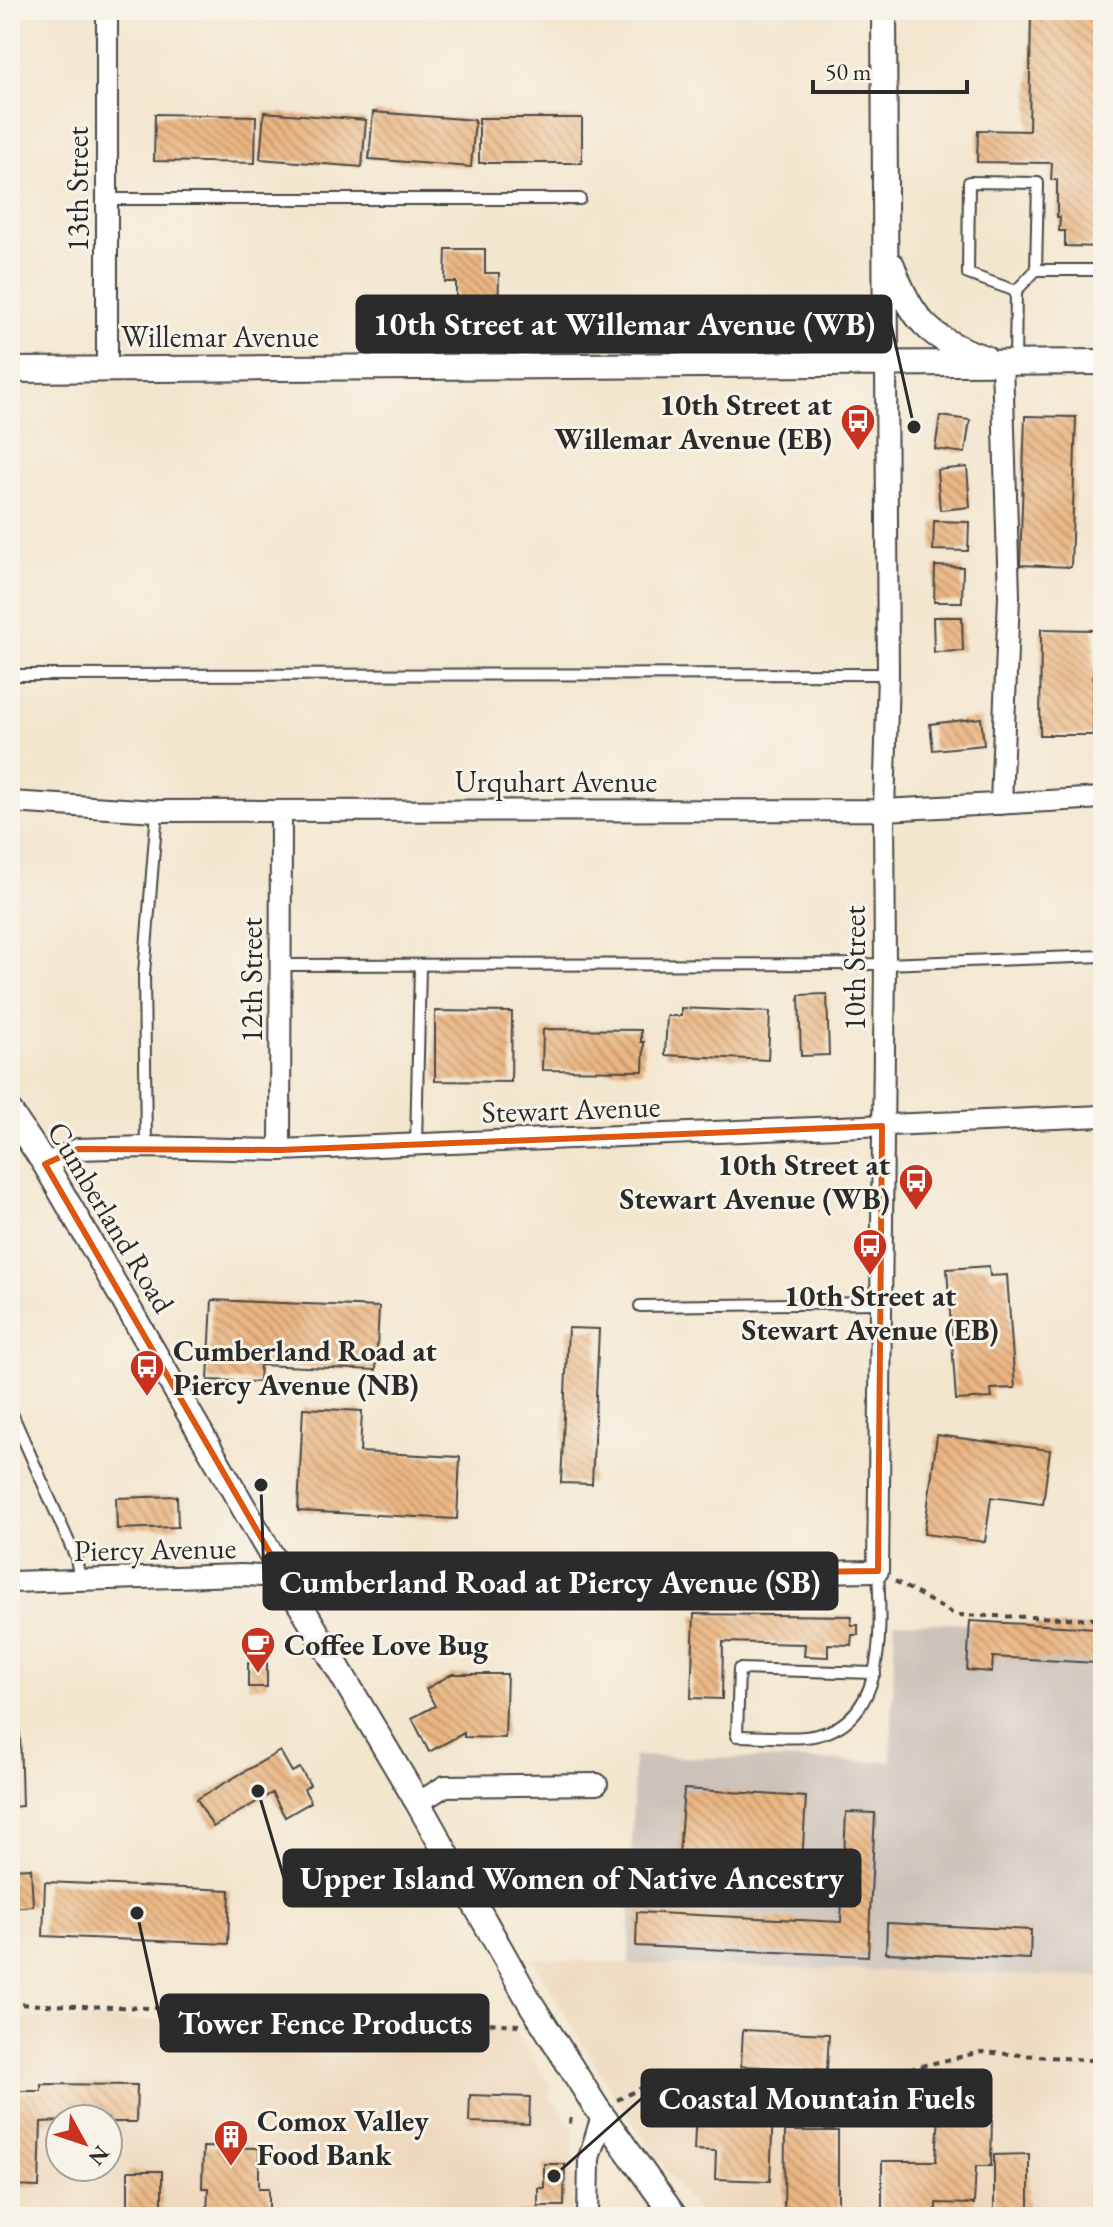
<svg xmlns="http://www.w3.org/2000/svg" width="1113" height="2227" font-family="'EB Garamond',serif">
<defs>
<pattern id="building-back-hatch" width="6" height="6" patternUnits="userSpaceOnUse" patternTransform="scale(2)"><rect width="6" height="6" fill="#eab581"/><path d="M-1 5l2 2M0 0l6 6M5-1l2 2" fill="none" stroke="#be936a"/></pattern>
</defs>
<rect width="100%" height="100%" fill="#f7f3e8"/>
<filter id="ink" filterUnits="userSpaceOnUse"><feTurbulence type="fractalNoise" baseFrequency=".0125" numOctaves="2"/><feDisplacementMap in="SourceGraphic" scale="16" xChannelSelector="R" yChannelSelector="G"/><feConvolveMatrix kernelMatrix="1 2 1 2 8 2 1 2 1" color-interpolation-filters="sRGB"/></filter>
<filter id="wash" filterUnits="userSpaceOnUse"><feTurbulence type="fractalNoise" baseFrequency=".006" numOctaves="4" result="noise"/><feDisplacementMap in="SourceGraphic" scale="32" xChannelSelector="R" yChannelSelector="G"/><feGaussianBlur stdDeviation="1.8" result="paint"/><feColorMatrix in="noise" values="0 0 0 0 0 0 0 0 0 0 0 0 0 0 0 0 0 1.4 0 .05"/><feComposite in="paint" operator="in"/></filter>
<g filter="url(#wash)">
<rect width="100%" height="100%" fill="#f3e6cf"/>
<path fill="#edd7bb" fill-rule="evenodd" d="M531,1958l98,6 474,13v240h-402l-84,-117z
M10,2018l502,9 39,60 -1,10 23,29 -1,91h-562zM60,2119h48v48h-48z"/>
<path fill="#ccc2b9" d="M895,1622l208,5v350l-474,-13 5,-208 257,6z"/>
<g id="blocks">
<path fill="url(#building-back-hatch)" d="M1031,10h72v83h-5l-1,17h6v137l-38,-1v-15h-6l1,-14h-3v-37h-6l1,-17 -75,-1 1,-32 51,1z
M264,112l102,8 -4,47 -102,-8z
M373,112l102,8 -4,47 -102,-8z
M155,114l101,2 -1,47 -101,-2z
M479,118h103v45h-103z
M446,249h39v24h14l-1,51 -42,-1v-41h-11z
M940,416l30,4 -5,33 -30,-4z
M1025,416l51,1 -5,150 -51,-2z
M967,467l3,40 -30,3 -3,-40z
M934,521l35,1 -1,29 -35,-1z
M935,566l28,1 -1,35h-28z
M933,617h29l1,34 -29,1z
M1041,629l53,1 -1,105h-53z
M981,718l3,27 -51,5 -3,-26z
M827,994l2,61 -28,1 -2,-61z
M681,1008l89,4 -2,48 -103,-5 2,-39h14z
M435,1011l77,1 -1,70 -76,-1z
M543,1029l98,1v12h3l-1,29 -101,-1z
M989,1266l1,10 17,-1 8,113 -24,1 1,9 -36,2 -9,-131z
M212,1300l167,7 -3,63 -116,-5 -1,17 -51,-2z
M568,1328l31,1 -7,155 -31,-1z
M303,1408l59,3 -2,41 100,5 -3,62 -159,-8z
M937,1435l113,15 -7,54 -52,-7 -6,45 -61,-8z
M177,1496l1,31 -61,2 -1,-31z
M694,1614l158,2 -1,9h7v10h-6l-1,10 -23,-1v13l-24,-1 1,-12 -82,-2 -1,57 -31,-1z
M970,1621l127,7 -2,35 -102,-6 -1,15 -25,-2z
M248,1663h19v24h-19z
M452,1674h55l-2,64 -41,-1v-4l-35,19 -17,-34 23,-12 -9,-17z
M20,1733l2,73 -12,1v-73z
M280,1751l12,21 8,-4 10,17 -6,4 7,13 -26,15 -13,-24 -59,34 -16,-28z
M684,1789l122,8 -4,66 -123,-9z
M846,1812l29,1 -7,143 -232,-10 1,-34 204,10z
M31,1868l2,38 -23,2v-39z
M45,1882l185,8 -2,54 -185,-8z
M887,1923l144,7 -1,29 -144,-6z
M743,2030l86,4 -2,36 -86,-4z
M41,2084l96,1 -1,37h-28v-3l-67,3 -2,65 -29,-1v-95h31z
M470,2095l60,2 -1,27 -60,-2z
M696,2110l77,3 -3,68 -55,-2 1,-28 -22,-1z
M939,2114l53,2 -1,50h-15l-2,38 -38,-1v14h-54v-56h54z
M785,2131h53v86h-54z
M203,2147l56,1v40h10v29h-62l1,-29h-6z
M1029,2154v63h-35v-62z
M544,2164h21l-1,42h-26v-18h6z
M128,2171h34v46h-34z
M515,2212h32v5h-32z"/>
</g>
</g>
<g filter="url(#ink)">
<use href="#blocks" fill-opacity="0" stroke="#494744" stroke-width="2"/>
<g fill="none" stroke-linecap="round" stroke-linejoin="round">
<defs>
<path id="service" d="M107,199h473
M1016,291l20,-21
M1015,362l1,-71 -48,-17 1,-92 69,1 -2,87h67
M10,675l878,-1
M282,965l603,-1 218,-8
M416,1145l4,-180
M146,1147l-2,-173 13,-163
M640,1306l240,-3
M10,1409l66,149 4,22
M875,1673l-136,-4 -2,67c23,0 46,3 68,1 83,-8 76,-105 73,-166"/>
<path id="minor" d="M107,369v-359
M10,802l147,9 727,-1 219,-12
M1001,804l8,-208 -7,-234
M280,1150l1,-339
M45,1164l33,-15 68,-2 134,3 823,-34
M10,1582l231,-7 87,4 550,-8 7,-607 -1,-154 4,-136 -2,-308
M418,1803l27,-17 152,-2
M588,2217l1,-59 13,-42"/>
<path id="tertiary" d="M884,10l2,356
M892,265c19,54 38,75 93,93
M10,370l1093,-8
M10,1112l35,52 240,415 133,224 113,201 65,103 79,110"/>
</defs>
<use href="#service" stroke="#494744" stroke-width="14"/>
<use href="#minor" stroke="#494744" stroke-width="24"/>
<use href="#tertiary" stroke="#494744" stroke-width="28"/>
<path stroke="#494744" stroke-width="4" stroke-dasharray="6 6" stroke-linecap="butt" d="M895,1581l60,34 148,4
M10,2004l315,9 194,12
M617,2100l53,-26 178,9 133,-31 122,9
M570,2124l1,-9"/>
<use href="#service" stroke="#fff" stroke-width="10"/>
<use href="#minor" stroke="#fff" stroke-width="20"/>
<use href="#tertiary" stroke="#fff" stroke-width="24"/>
</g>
</g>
<path fill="none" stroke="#df570e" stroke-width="6" stroke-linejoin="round" d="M882,1126l-4,445 -593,8 -240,-415 33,-15 202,1z"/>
<defs>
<symbol id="bus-pin" viewBox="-11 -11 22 30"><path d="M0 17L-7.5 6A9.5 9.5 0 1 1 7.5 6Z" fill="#c8321e" stroke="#f7f3e8"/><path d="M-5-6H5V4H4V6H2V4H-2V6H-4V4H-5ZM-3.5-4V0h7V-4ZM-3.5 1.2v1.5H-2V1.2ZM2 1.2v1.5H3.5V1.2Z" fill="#fff"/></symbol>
<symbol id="cafe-pin" viewBox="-11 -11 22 30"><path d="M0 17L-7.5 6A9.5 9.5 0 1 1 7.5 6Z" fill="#c8321e" stroke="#f7f3e8"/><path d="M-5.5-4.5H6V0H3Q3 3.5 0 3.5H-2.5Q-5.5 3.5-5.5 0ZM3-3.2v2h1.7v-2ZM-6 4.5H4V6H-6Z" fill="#fff"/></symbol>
<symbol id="building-pin" viewBox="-11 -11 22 30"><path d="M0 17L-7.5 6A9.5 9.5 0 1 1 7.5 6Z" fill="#c8321e" stroke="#f7f3e8"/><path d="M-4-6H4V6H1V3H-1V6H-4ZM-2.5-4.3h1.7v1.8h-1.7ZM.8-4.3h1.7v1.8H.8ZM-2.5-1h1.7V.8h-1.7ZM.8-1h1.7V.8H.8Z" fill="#fff"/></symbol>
</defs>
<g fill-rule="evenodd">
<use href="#bus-pin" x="838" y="401" width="40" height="54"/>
<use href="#bus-pin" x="896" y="1161" width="40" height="54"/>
<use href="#bus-pin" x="850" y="1226" width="40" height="54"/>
<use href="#bus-pin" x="127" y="1347" width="40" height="54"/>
<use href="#cafe-pin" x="238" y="1624" width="40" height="54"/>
<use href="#building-pin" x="211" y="2117" width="40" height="54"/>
</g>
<g text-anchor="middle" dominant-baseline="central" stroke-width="6" stroke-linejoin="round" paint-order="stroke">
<g font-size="30" fill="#2b2b2b" stroke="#f7f3e8">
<text transform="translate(77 189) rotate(-90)">13th Street</text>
<text x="220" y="336">Willemar Avenue</text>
<text x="556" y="781">Urquhart Avenue</text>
<text transform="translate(854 968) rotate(-90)">10th Street</text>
<text transform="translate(251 980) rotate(-90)">12th Street</text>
<text transform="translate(571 1109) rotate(-2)">Stewart Avenue</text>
<text transform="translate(111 1217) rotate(59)">Cumberland Road</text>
<text transform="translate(155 1549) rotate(-1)">Piercy Avenue</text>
</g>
<g font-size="30" font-weight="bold" fill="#2b2b2b" stroke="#f7f3e8" text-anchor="start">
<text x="832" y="404" text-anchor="end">10th Street at<tspan x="832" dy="34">Willemar Avenue (EB)</tspan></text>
<text x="890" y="1164" text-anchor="end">10th Street at<tspan x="890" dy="34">Stewart Avenue (WB)</tspan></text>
<text x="870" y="1295" text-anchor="middle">10th Street at<tspan x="870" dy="34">Stewart Avenue (EB)</tspan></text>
<text x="173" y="1350">Cumberland Road at<tspan x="173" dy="34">Piercy Avenue (NB)</tspan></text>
<text x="284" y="1644">Coffee Love Bug</text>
<text x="257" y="2120">Comox Valley<tspan x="257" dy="34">Food Bank</tspan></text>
</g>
</g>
<path fill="none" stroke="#2b2b2b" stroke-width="3" d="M914 427L891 324M261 1485L264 1581M258 1791L284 1878M137 1913L161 2023M554 2176L642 2098"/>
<g fill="#2b2b2b" stroke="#f7f3e8" stroke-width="3">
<circle cx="914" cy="427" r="8"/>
<circle cx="261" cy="1485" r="8"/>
<circle cx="258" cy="1791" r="8"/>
<circle cx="137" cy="1913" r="8"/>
<circle cx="554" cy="2176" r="8"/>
</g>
<g fill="#2b2b2b" stroke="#2b2b2b" stroke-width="3">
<rect x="357" y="296" width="534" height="56" rx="8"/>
<rect x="264" y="1553" width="573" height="56" rx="8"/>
<rect x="284" y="1850" width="576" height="56" rx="8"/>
<rect x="161" y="1995" width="327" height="56" rx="8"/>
<rect x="642" y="2070" width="349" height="56" rx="8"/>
</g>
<g font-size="32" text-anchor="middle" font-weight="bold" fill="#fff">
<text x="624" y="335">10th Street at Willemar Avenue (WB)</text>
<text x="550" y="1593">Cumberland Road at Piercy Avenue (SB)</text>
<text x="572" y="1889">Upper Island Women of Native Ancestry</text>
<text x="325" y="2034">Tower Fence Products</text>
<text x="817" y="2109">Coastal Mountain Fuels</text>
</g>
<rect width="1113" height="2227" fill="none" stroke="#f7f3e8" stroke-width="40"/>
<g transform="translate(84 2143) rotate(130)"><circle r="38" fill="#f7f3e8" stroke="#a5a39c" stroke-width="2"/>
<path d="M0-6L14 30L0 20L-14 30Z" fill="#c8321e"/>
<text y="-12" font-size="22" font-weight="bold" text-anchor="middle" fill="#2b2b2b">N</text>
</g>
<path d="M813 80v12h154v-12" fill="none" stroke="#2b2b2b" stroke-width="4"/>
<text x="825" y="80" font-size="24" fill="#2b2b2b" stroke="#f7f3e8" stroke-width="6" paint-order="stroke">50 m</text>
</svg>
